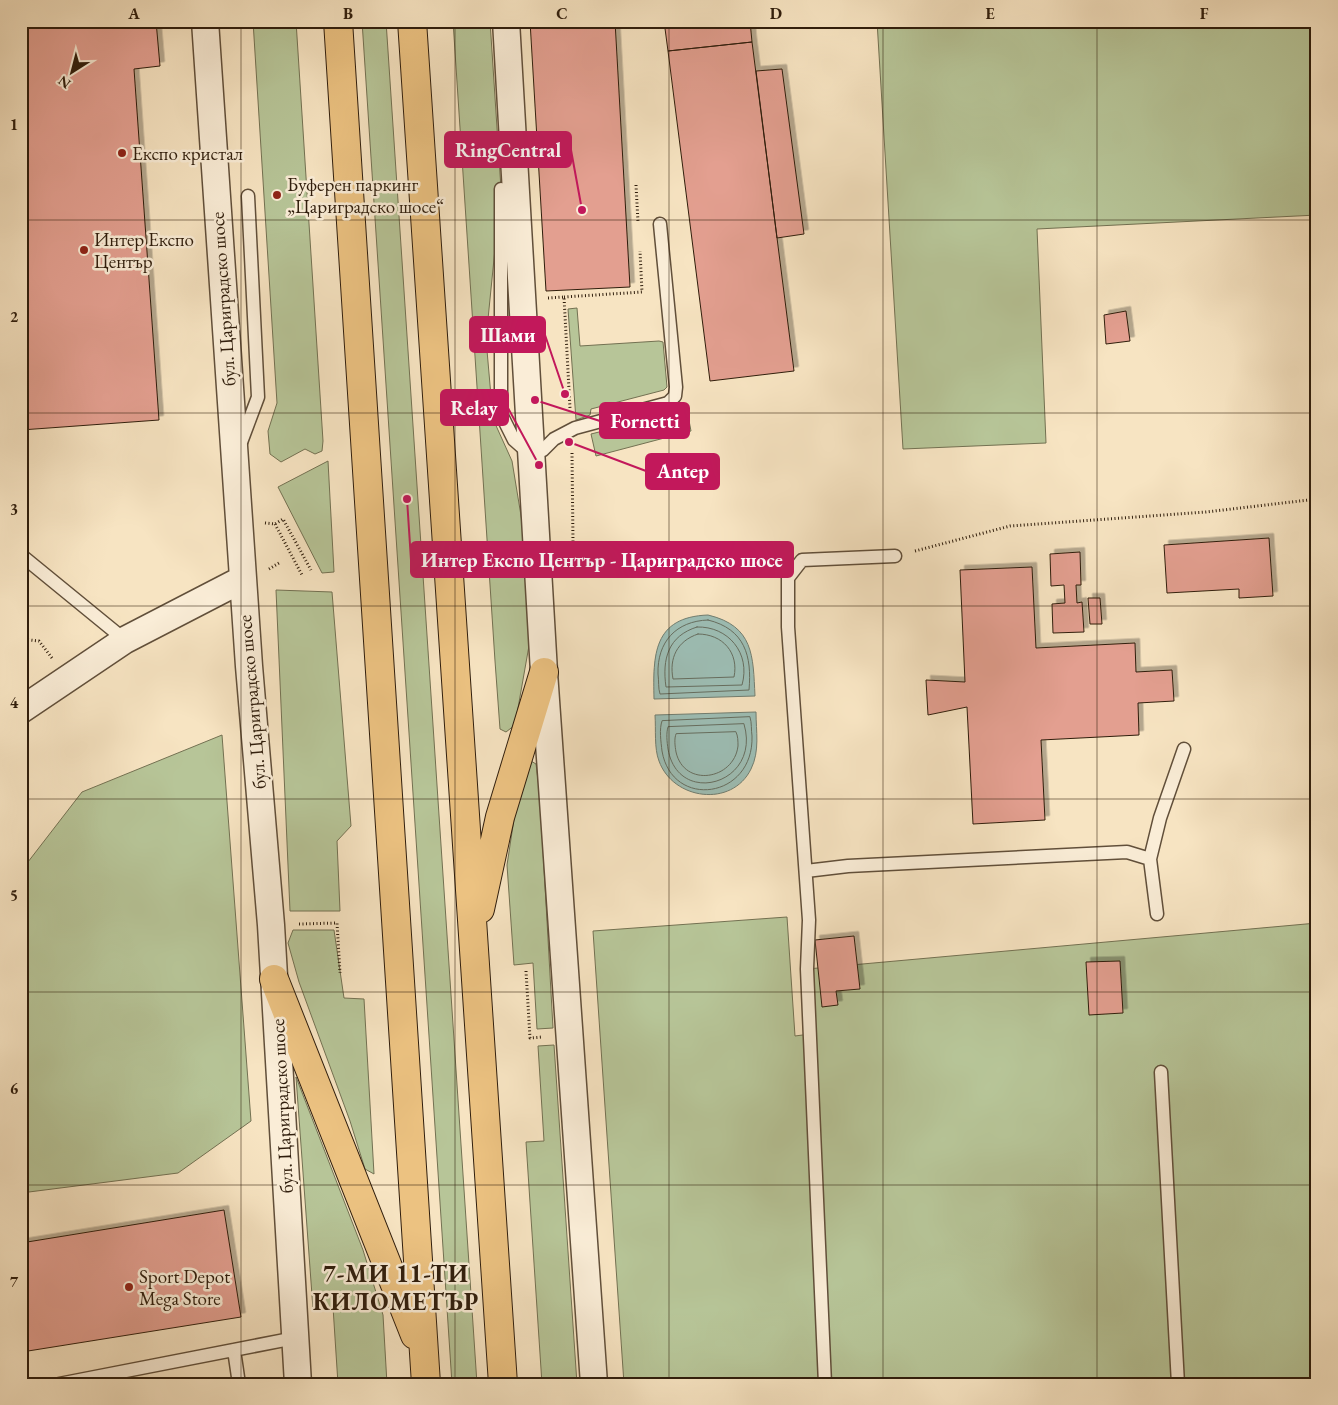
<svg xmlns="http://www.w3.org/2000/svg" width="1338" height="1405" font-family="'EB Garamond',serif">
<defs>
<filter id="shadow"><feDropShadow dx="4.5" dy="-4.5" stdDeviation="0" flood-color="#0004"/></filter>
</defs>
<rect width="100%" height="100%" fill="#f7e4c2"/>
<filter id="stains"><feTurbulence type="fractalNoise" baseFrequency=".004" numOctaves="4"/><feColorMatrix values="0 0 0 0 .2 0 0 0 0 .09 0 0 0 0 .02 0 0 0 .5 -.17"/></filter>
<radialGradient id="worn" r=".72"><stop offset=".6" stop-color="#630" stop-opacity="0"/><stop offset="1" stop-color="#630" stop-opacity=".3"/></radialGradient>
<path fill="#b7c598" stroke="#737152" d="M253,21h43l27,420 -1,10 -7,3 -10,-5 -24,13 -11,-8 -2,-23 9,-28z
M362,21h24l91,1363h-25z
M453,21h37l11,168 -15,150 7,80 19,42 13,79 5,100 -15,85 -9,7 -6,-3 -5,-68z
M877,21h440v194l-280,14 9,214 -143,6z
M577,308l3,38 79,-5 4,1 4,45 -3,3 -73,19 -1,6 -14,5 -8,-111z
M687,410l4,21 -95,25 -5,-22z
M328,461l6,111 -12,1 -44,-86z
M276,590l56,2 19,234 -14,15 3,70h-50z
M222,735l29,386 -73,52 -157,20v-322l61,-79z
M531,761l5,3 4,32 13,232 -16,1 -4,-66 -19,2 -7,-100 9,-59z
M787,917l8,119 15,-2 -3,-65 510,-46v461h-693l-31,-453z
M293,930h41l10,68 20,1 10,175 -9,-5 -15,-48 -51,-139 -11,-39z
M554,1045l23,339h-35l-16,-242 18,-1 -6,-95z
M296,1077l67,173 20,65 4,69h-49l-5,-77 -20,2z"/>
<path fill="#9dbeb5" stroke="#717e71" d="M708,615c46,11 45,41 47,81l-101,3c-1,-44 -1,-82 54,-84z
M756,712c0,19 4,39 -5,57 -19,39 -78,31 -92,-8 -5,-13 -3,-31 -4,-46z"/>
<g fill="none" stroke-linecap="round" stroke-linejoin="round">
<path stroke="#666e60" stroke-width="1" d="M708,620c37,9 44,36 41,70l-89,4c-2,-6 -1,-13 -2,-20 -1,-32 18,-53 50,-54z
M697,627c31,-1 54,26 45,58l-76,2c-4,-28 2,-51 31,-60z
M698,634c25,0 41,19 36,43l-61,2c-4,-21 4,-38 25,-45z
M750,717c2,6 1,13 2,19 2,63 -80,74 -90,15 -1,-9 -3,-22 0,-30z
M744,724c18,60 -66,84 -76,25 -1,-7 -2,-16 0,-22z
M736,732c2,4 2,9 2,14 -4,34 -54,42 -62,6 -1,-6 -2,-13 0,-18z"/>
</g>
<path fill="#e39f90" stroke="#2f1d0c" filter="url(#shadow)" d="M21,21h135l4,45 -26,3 25,351 -138,10z
M530,21h85l15,266 -84,4z
M664,21h86l2,21 -84,9z
M752,42l42,329 -84,10 -42,-330z
M782,69l22,165 -27,4 -21,-167z
M1126,311l4,30 -24,3 -2,-29z
M1269,538l4,58 -34,2v-9l-72,4 -3,-48z
M1080,552l1,33h-5l1,18 5,-1 2,30 -31,1 -1,-29 13,-1 -1,-18 -13,1 -1,-32z
M1032,567l4,81 99,-5 1,29 36,-2 2,31 -36,2 1,32 -98,5 4,80 -72,4 -6,-117 -39,8 -2,-35 39,2 -5,-112z
M1088,598h12l2,26h-12z
M854,936l6,53 -24,2 2,14 -16,2 -7,-67z
M1120,961l3,52 -34,2 -3,-53z
M224,1210l17,107 -213,34 -7,-41v-67z"/>
<g fill="none" stroke-linecap="round" stroke-linejoin="round">
<defs>
<path id="lane" d="M501,189v225l13,26 17,15 12,-5 11,-11 21,-11 93,-25 7,-7 1,-9 -16,-163
M240,445l18,-48 -10,-201
M21,555l104,85
M806,871l42,-5 279,-14 23,7
M1157,914l-7,-55 10,-41 24,-69
M1161,1072l17,312
M234,1350l5,34
M59,1384l236,-46
M825,1384l-18,-415 2,-49 -21,-293v-49l14,-18 93,-4"/>
<path id="street" d="M205,21l44,645 22,259 27,459
M506,21l38,651 50,712
M21,710l104,-70 118,-61"/>
<path id="highway" d="M338,21l88,1363
M412,21l91,1363
M480,909l20,-92 44,-145
M274,979l141,356"/>
</defs>
<use href="#lane" stroke="#614f3a" stroke-width="15"/>
<use href="#street" stroke="#614f3a" stroke-width="29"/>
<use href="#highway" stroke="#2f1d0c" stroke-width="30"/>
<path stroke="#2f1d0c" stroke-width="3" stroke-dasharray="1 2.5" stroke-linecap="butt" d="M636,185l2,37
M564,297l78,-5 -2,-41
M548,298l16,-1 6,111
M265,523l10,1 8,-5 28,51
M275,524l27,51
M564,544l9,-1 -1,-90
M915,551l95,-25 196,-14 111,-13
M269,569l10,-6
M21,639l18,2 13,17
M299,924l38,-1 3,50
M526,971l4,67 12,-1"/>
<use href="#lane" stroke="#faedd7" stroke-width="12"/>
<use href="#street" stroke="#faedd7" stroke-width="26"/>
<use href="#highway" stroke="#ecc281" stroke-width="28"/>
</g>
<path fill="none" stroke="#2f1d0c" stroke-width="1" stroke-opacity="0.55" d="M241,21v1363M455,21v1363M669,21v1363M883,21v1363M1097,21v1363M21,220h1296M21,413h1296M21,606h1296M21,799h1296M21,992h1296M21,1185h1296"/>
<g fill="#8f2418" stroke="#faedd7" stroke-width="2">
<circle cx="122" cy="153" r="5"/>
<circle cx="277" cy="195" r="5"/>
<circle cx="84" cy="250" r="5"/>
<circle cx="129" cy="1287" r="5"/>
</g>
<g text-anchor="middle" dominant-baseline="central" stroke-width="5" stroke-linejoin="round" paint-order="stroke">
<g font-size="19" fill="#2f1d0c" stroke="#faedd7" text-anchor="start">
<text x="132" y="153">Експо кристал</text>
<text x="287" y="184">Буферен паркинг<tspan x="287" dy="22">„Цариградско шосе“</tspan></text>
<text x="94" y="239">Интер Експо<tspan x="94" dy="22">Център</tspan></text>
<text x="139" y="1276">Sport Depot<tspan x="139" dy="22">Mega Store</tspan></text>
</g>
<g font-size="19" fill="#2f1d0c" stroke="#faedd7">
<text transform="translate(223 299) rotate(-94)">бул. Цариградско шосе</text>
<text transform="translate(252 702) rotate(-95)">бул. Цариградско шосе</text>
<text transform="translate(282 1106) rotate(-93)">бул. Цариградско шосе</text>
</g>
<g font-size="24" font-weight="bold" letter-spacing="1" fill="#2f1d0c" stroke="#faedd7">
<text x="396" y="1273">7-МИ 11-ТИ<tspan x="396" dy="28">КИЛОМЕТЪР</tspan></text>
</g>
</g>
<path fill="none" stroke="#c2185b" stroke-width="2" d="M582 210L571 150M565 394L545 335M539 465L508 408M535 400L600 421M569 442L646 471M407 499L411 560"/>
<g fill="#c2185b" stroke="#faedd7" stroke-width="2">
<circle cx="582" cy="210" r="5"/>
<circle cx="565" cy="394" r="5"/>
<circle cx="539" cy="465" r="5"/>
<circle cx="535" cy="400" r="5"/>
<circle cx="569" cy="442" r="5"/>
<circle cx="407" cy="499" r="5"/>
</g>
<g fill="#c2185b" stroke="#c2185b" stroke-width="2">
<rect x="445" y="132" width="126" height="35" rx="5"/>
<rect x="470" y="317" width="75" height="35" rx="5"/>
<rect x="441" y="390" width="67" height="35" rx="5"/>
<rect x="600" y="403" width="89" height="35" rx="5"/>
<rect x="646" y="454" width="73" height="35" rx="5"/>
<rect x="411" y="542" width="382" height="35" rx="5"/>
</g>
<g font-size="20" text-anchor="middle" font-weight="bold" fill="#fff">
<text x="508" y="157">RingCentral</text>
<text x="508" y="342">Шами</text>
<text x="474" y="415">Relay</text>
<text x="645" y="428">Fornetti</text>
<text x="683" y="478">Antep</text>
<text x="602" y="567">Интер Експо Център - Цариградско шосе</text>
</g>
<rect width="1338" height="1405" fill="none" stroke="#f7e4c2" stroke-width="55"/>
<g transform="translate(72 72) rotate(216)" stroke="#faedd7" stroke-width="4" paint-order="stroke">
<path d="M0-4L9 19L0 12L-9 19Z" fill="#2f1d0c"/>
<text y="-8" font-size="14" font-weight="bold" text-anchor="middle" fill="#2f1d0c">N</text>
</g>
<rect x="28" y="28" width="1282" height="1350" fill="none" stroke="#2f1d0c" stroke-width="2"/>
<g font-size="16" text-anchor="middle" font-weight="bold" fill="#2f1d0c">
<text x="134" y="19">A</text>
<text x="348" y="19">B</text>
<text x="562" y="19">C</text>
<text x="776" y="19">D</text>
<text x="990" y="19">E</text>
<text x="1204" y="19">F</text>
<text x="14" y="130">1</text>
<text x="14" y="322">2</text>
<text x="14" y="515">3</text>
<text x="14" y="708">4</text>
<text x="14" y="901">5</text>
<text x="14" y="1094">6</text>
<text x="14" y="1287">7</text>
</g>
<rect width="100%" height="100%" filter="url(#stains)"/>
<rect width="100%" height="100%" fill="url(#worn)"/>
</svg>
